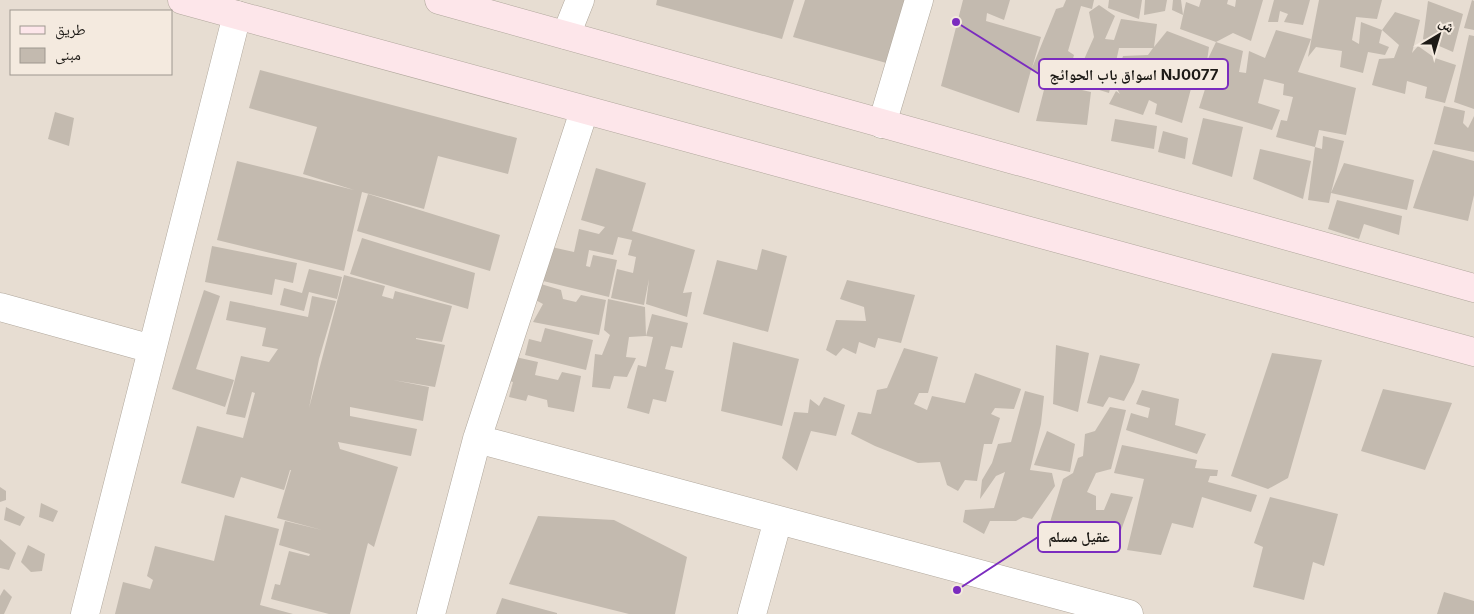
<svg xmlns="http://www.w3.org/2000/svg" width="1474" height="614" font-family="Inter,'Noto Naskh Arabic',sans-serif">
<rect width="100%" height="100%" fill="#e7ddd2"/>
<path fill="#c3baaf" d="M657,0h137l-12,39 -126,-34z
M805,0h103l-18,64 -97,-27z
M963,0h47l-6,20 -17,-7 -1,8 55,16 -9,31 24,-59 7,-2 3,-7h28l-2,9 -11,-3 -13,45 6,4 -7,26 -36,-11 -12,43 -78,-27z
M1109,0h33l-3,19 -31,-11z
M1145,0h22l-2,11 -21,4z
M1173,0h8l2,15 -11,-5z
M1201,0h27l-1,4 8,3 1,-7h27l-12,41 -18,-8 -17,9 -36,-13 6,-27 13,5z
M1274,0h36l-7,25 -19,-3 4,-8 -8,-3 -2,11h-10z
M1319,0h63l-5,19 -21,-2 -4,23 7,4 2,-22 21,8 -3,13 10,4 -4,8 -17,-3 -5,21 -23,-6 2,-16 -26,-4 -8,10z
M1472,0l2,1v29l-10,-2z
M1428,1l35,13 -10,38 -30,-13z
M1099,5l16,11 -10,23 9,1 7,-21 36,5 -3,23 13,-16 42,16 -4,28 -18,-8 -4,9 10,5 -11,42 -27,-9 2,-10 -8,-4 -6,15 -34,-11 7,-13 4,3 -6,-10 9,-28 25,-1 5,-7h-34l-10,45 -35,-11 20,-45 -5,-25z
M1395,12l25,8 -8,33 6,-7 17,12 21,7 -11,38 -20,-5 2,-11 -20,-6 -2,13 -33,-9 7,-26 15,-1 5,-13 -17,-15z
M1276,30l35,9 -13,33 58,16 -10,47 -27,-5 -4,17 -39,-10 5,-17 6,1 6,-24 -10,-2 1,-11 -20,-5 -6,24 22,7 -8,20 -73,-22 7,-22 11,4 4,-26 -14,-3 9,-19 27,9 -4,21 7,1 3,-22 16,7z
M1469,35l5,1v73l-20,-7z
M260,70l257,68 -9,36 -70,-18 -14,53 -62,-17 -18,79 -127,-31 20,-79 117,29 -51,-16 14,-47 -68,-19z
M1046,82l45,10 -4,33 -51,-4z
M1444,106l21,5 -2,12 5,5 6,-12v36l-40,-8z
M55,112l19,6 -5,28 -21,-7z
M1203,118l40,9 -11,50 -40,-13z
M1115,119l42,7 -3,23 -43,-8z
M1163,131l25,7 -3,21 -27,-7z
M1323,136l21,5 -13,52 13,-30 70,17 -7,30 -76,-17 -2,10 -21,-3 7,-53 7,2z
M1260,149l51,12 -8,38 -50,-20z
M1433,150l41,11v34l-6,26 -55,-13z
M596,168l50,15 -14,48 63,19 -12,43 9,-1 -5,25 -41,-13 3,-25 -5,26 -33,-7 6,-29 16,4 3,-16 -8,-2 4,-15 -14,-3 -5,18 -24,-5 -3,16 4,1 3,-12 24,5 -8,37 -70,-17 8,-34 27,6 5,-23 20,5 6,-7 -24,-7z
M368,194l132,41 -10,36 -133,-40z
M1337,200l65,16 -3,19 -35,-11 -5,15 -31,-10z
M362,238l113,35 -7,36 -118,-35z
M212,246l85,17 -4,20 -18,-4 -3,16 -67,-13z
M762,249l25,7 -19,76 -65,-18 14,-54 40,10z
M309,269l33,8 -5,22 -28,-7 -5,19 -24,-6 4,-17 18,5z
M344,275l41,11 -3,10 11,3 2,-8 57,15 -10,36 -26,-4v1l29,6 -10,42 -42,-7 36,7 -6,34 -73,-14v9l67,13 -6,27 -73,-14 2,7 58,18 -24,80 -6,-4 -18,71h-21l-58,-15 4,-15 5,1 9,-34 20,5 1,-2 -31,-9 6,-24 37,9 -45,-12 14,-48h-1l-6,20 -43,-13 -7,21 -53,-15 16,-57 46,12 12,-45 -3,-1 -7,26 -19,-4 15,-58 28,6 9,-13 -16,-3 4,-18 -40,-8 4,-19 78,16 4,-21 24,5 -17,58 -10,49z
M847,280l68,15 -14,48 -23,-5 -3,10 -16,-6 -3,12 -13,-6 -7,8 -10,-6 10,-30 30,1 -2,-14 -24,-8z
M534,282l27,8 2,9 13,3 5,-7 25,5 -7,35 -66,-13 10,-18 -13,-7z
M204,290l16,6 -24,73 38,11 -9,27 -53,-18z
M608,299l37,8 1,29 6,-22 36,9 -6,25 -11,-2 -6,23 9,2 -8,31 -13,-3 -4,15 -22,-6 11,-43 8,2 7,-30 -7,-1 -17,1 -3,20 10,1 -9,19 -13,-1 -4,13 -18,-2 3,-33 7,1 8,-20 -6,-5z
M545,328l48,12 -7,30 -61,-15 4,-16 12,3z
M733,342l66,17 -17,67 -61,-15z
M1056,345l33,8 -11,59 -25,-8z
M904,348l34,9 -10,36h-9l-5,11 13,6 5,-14 33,7 10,-30 46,16 -7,20 -19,-1 -4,6 9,4 -8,26h-8l-7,37 -12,-1 -7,11 -11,-6 -7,-23 -22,1 -43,-17 -24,-12 7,-22 13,2 6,-24 10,-2z
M1272,353l50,7 -34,118 -20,11 -37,-13z
M1100,355l40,9 -6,18 -10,19 -15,-4 -6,10 -16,-4z
M511,356l27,6 -3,13 23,5 4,-8 19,4 -7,36 -26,-5 -1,-7 -19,-5 -2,6 -17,-4 4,-15 -8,-2z
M1383,389l69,14 -27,67 -64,-19z
M1142,390l37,9 -4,26 31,9 -9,20 -71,-24 5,-17 17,5 2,-10 -14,-4z
M1025,391l19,5 -3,28 -11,46 22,3 3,13 -23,33 -9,-2 -7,4h-26l-6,13 -21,-12 2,-12 29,-2 11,-36 -9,4 -16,23 2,-19 10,-17 6,-19 13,-2z
M824,397l21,8 -9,31 -25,-5 -14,40 -15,-13 12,-46 14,1 2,-14 9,7z
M1110,407l16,3 -15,59 -15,4 -9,19 9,4v14h8l7,-17 22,4 -19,53 -67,-18 16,-53 10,-6 5,-15 5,-2 2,-22 10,-3z
M1047,431l28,13 -5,28 -36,-7z
M1122,445l75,15 -2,8 23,2 -1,6h-7l-2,6 49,13 -6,17 -49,-15 -9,31 -21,-5 -11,32 -34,-5 17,-71 -30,-6z
M0,487l6,4v9l-6,2z
M1270,497l68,17 -14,52 -11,-4 -9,38 -51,-13 10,-40 -9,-4z
M41,503l17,8 -5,11 -14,-5z
M6,507l19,10 -5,9 -16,-6z
M225,515l54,14 -19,76 33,9h-178l8,-32 27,7 3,-9 -6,-4 8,-30 59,15z
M538,516l76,4 73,37 -12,57h-46l-120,-30z
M0,539l16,14 -7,17 -9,-2z
M28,545l17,9 -3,17 -11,1 -10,-10z
M4,589l8,8 -8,17h-4v-18z
M1444,592l30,9v13h-37z
M502,598l55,15v1h-61z"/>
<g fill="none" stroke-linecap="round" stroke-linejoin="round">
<defs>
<path id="street" d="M566,35l14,-35
M882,124l37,-124
M0,307l152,42
M477,439l652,175
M85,614l152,-599
M431,614l46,-175 107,-328
M752,614l26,-94"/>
<path id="secondary" d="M182,0l1292,352
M439,0l1035,288"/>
</defs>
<use href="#street" stroke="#b0a79c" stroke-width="29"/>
<use href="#secondary" stroke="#b0a79c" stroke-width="29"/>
<use href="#street" stroke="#fff" stroke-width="28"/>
<use href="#secondary" stroke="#fde6ea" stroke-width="28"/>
</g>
<path fill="none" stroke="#7b2cbf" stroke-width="2" d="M956 22L1039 74M957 590L1038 537"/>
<g fill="#7b2cbf" stroke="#f4eadf" stroke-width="2">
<circle cx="956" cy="22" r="5"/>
<circle cx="957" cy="590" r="5"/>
</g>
<g fill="#f4eadf" stroke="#7b2cbf" stroke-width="2">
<rect x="1039" y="59" width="189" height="30" rx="5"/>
<rect x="1038" y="522" width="82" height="30" rx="5"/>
</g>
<g font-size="15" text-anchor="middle" font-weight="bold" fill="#1d1a16">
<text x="1134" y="80">اسواق باب الحوائج NJ0077</text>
<text x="1079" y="542">عقيل مسلم</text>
</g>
<rect x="10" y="10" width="162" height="65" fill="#f4eadf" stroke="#9e978f"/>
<rect x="20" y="26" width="25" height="8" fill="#fde6ea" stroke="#9e978f"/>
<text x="55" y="35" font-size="15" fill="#1d1a16">طريق</text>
<rect x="20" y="48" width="25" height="15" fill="#c3baaf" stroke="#9e978f"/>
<text x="55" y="60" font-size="15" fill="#1d1a16">مبنى</text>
<g transform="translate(1439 35) rotate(38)" stroke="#f4eadf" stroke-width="4" paint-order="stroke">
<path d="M0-4L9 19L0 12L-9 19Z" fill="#1d1a16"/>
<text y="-8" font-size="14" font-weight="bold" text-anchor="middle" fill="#1d1a16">ش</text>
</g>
</svg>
